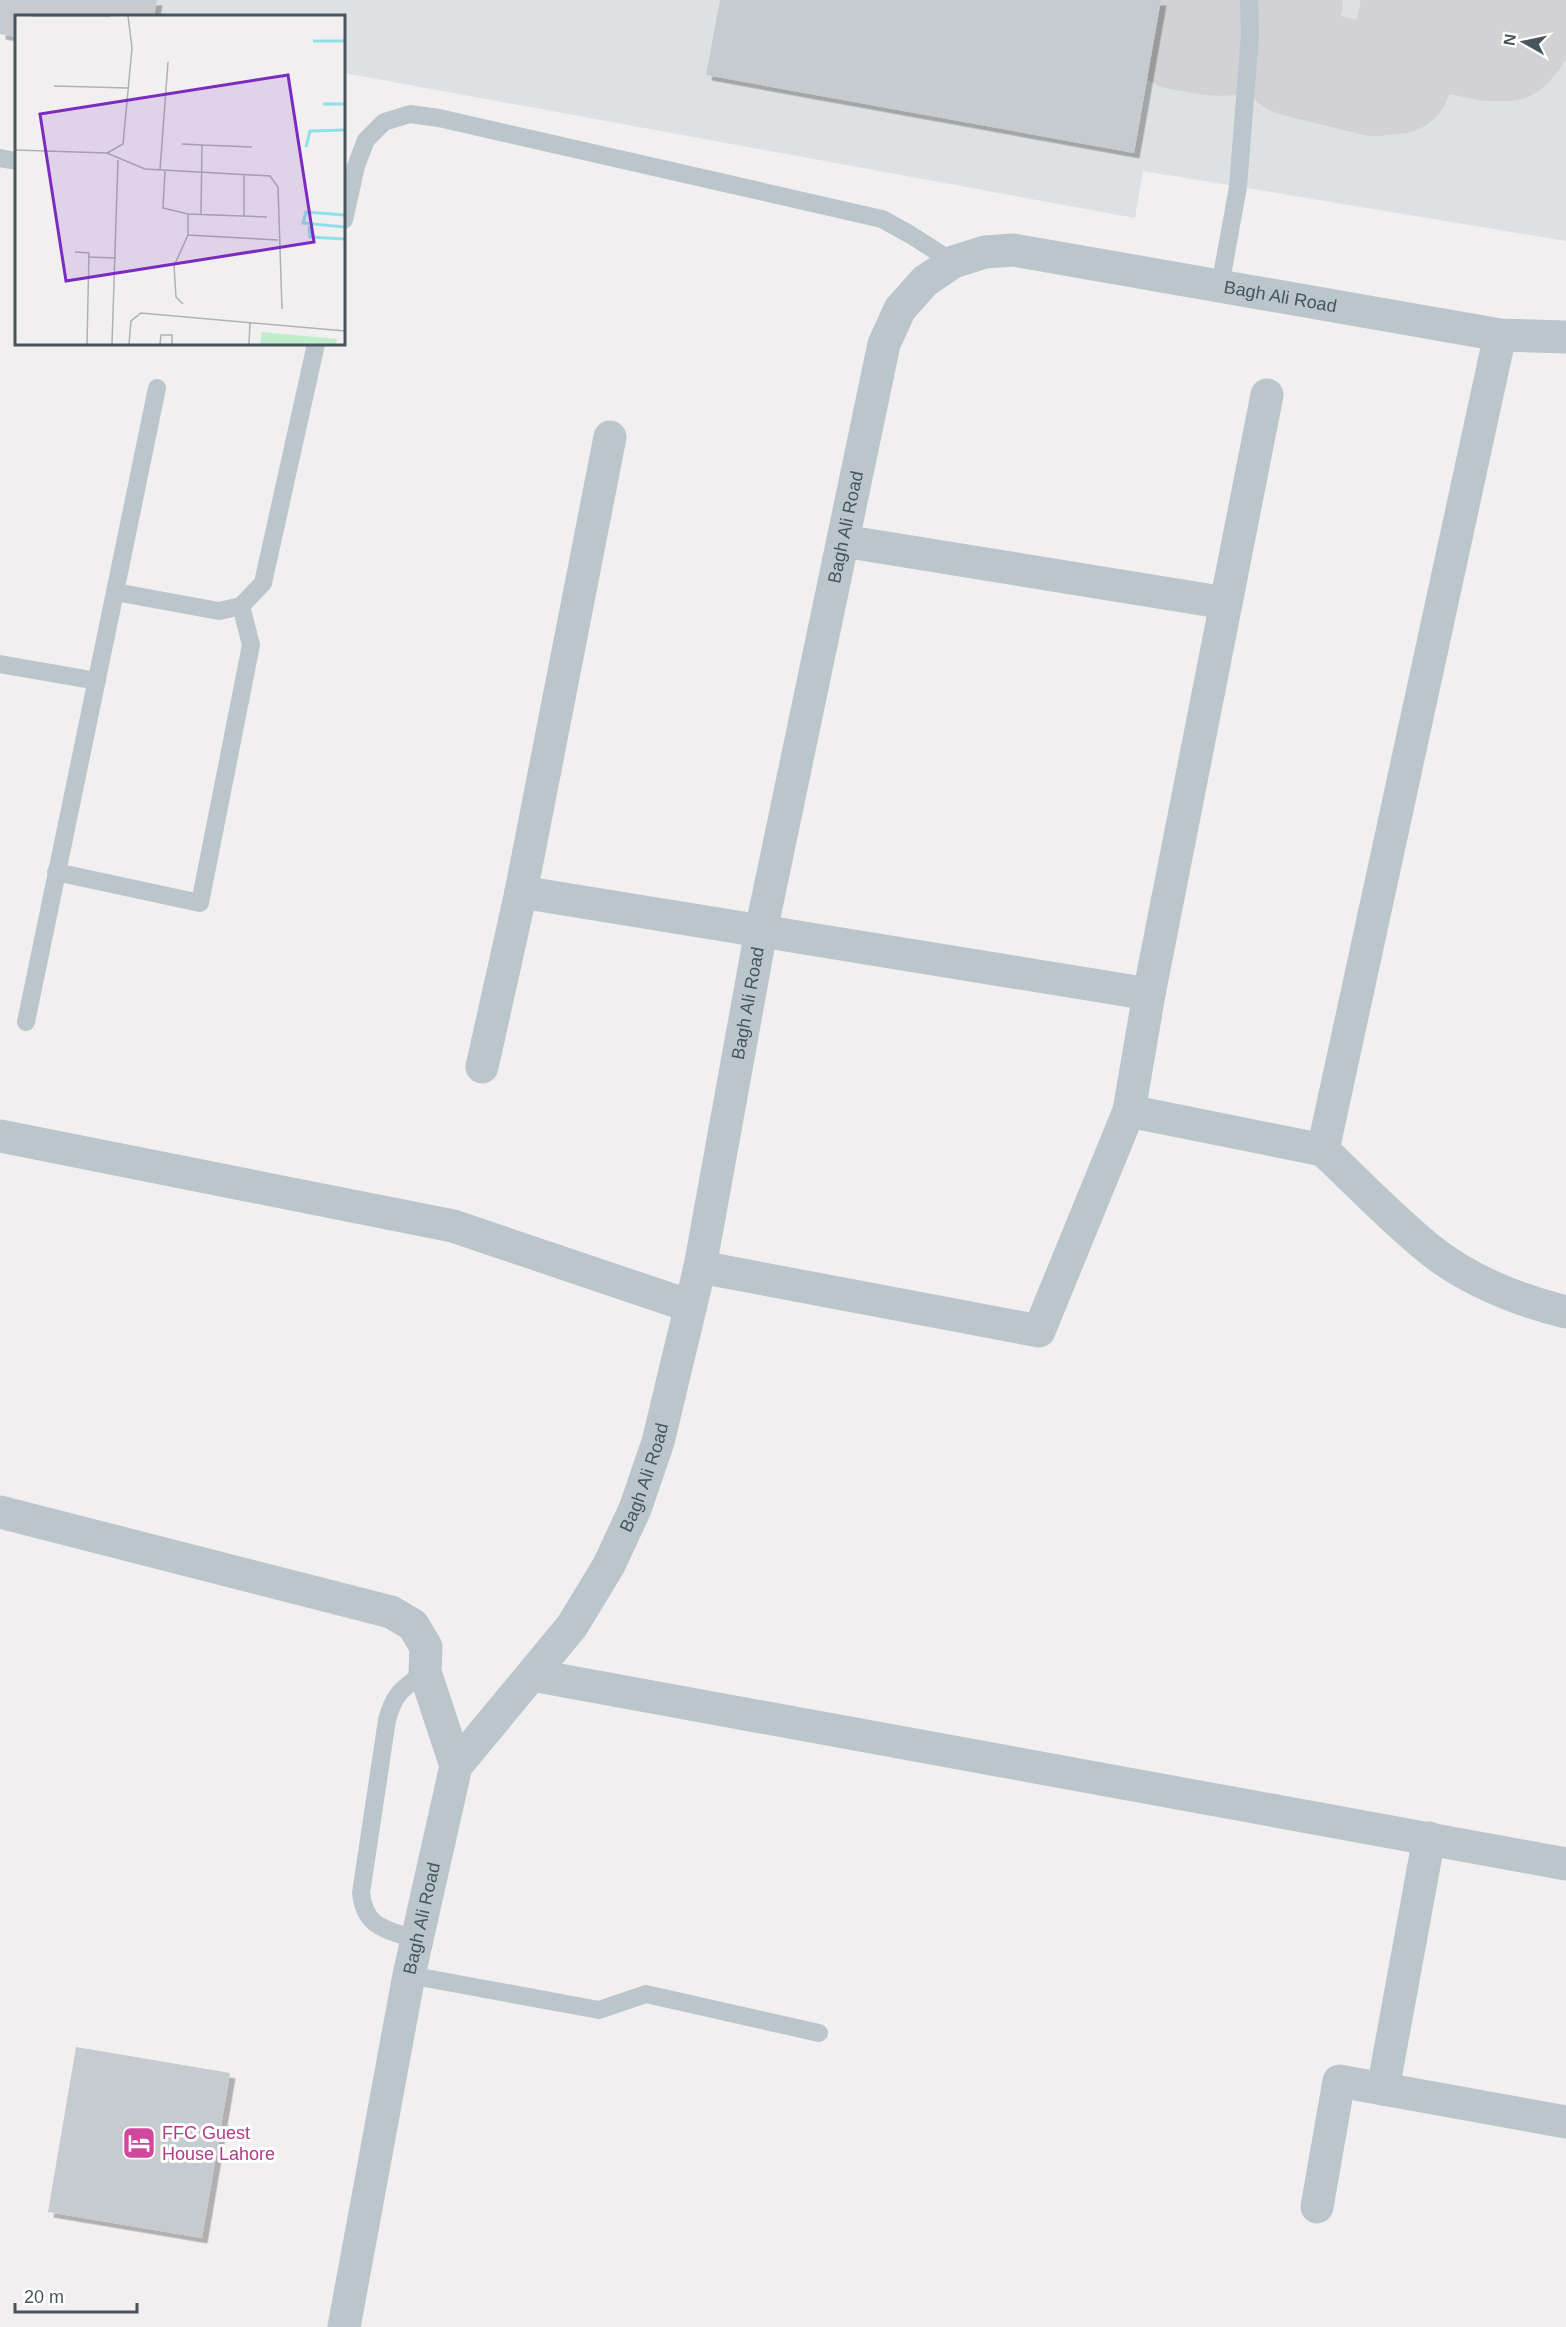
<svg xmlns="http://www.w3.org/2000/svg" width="1566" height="2327" font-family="Arial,sans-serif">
<defs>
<filter id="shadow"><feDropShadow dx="5.5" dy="5.5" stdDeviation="0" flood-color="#0004"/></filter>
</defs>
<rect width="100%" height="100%" fill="#f2eff0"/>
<path fill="#dee1e4" d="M157,0h1409v241l-423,-70 -8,47 -791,-145v-57h-190z"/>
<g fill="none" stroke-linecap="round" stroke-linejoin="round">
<path stroke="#d2d2d4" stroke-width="110" d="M1288,0l-7,29 1,17 12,15 81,20 21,-2 9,-21 12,-58
M1411,30l77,16h19c14,-14 18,-27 22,-46
M1180,35c48,10 79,12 107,-35"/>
</g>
<path fill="#c6cbcf" filter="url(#shadow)" d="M0,0h157l-3,16h-138v21l-16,-3z
M720,0h441l-27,153 -428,-78z
M76,2047l154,26 -28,165 -154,-26z"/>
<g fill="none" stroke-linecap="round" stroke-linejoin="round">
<path stroke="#bbc5cc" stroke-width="18" d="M0,158l16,3
M344,220l12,-54 10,-26 18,-18 26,-8 29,4 443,101 29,16 42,27
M1220,286l18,-99 12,-152 -1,-35
M115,592l42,-204
M0,664l97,17
M56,872l144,31 51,-258 -10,-39
M26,1022l89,-430 104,19 22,-5 22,-23 53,-239
M417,1940c-30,-11 -52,-11 -56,-47l26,-173c7,-27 16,-32 38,-48
M409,1975l190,35 47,-16 173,39"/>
<g stroke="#bbc5cc" stroke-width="33">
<path d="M610,437l-89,455 628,102"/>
<path d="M843,541l383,62"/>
<path d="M482,1067l39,-175"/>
<path d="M1129,1111l194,39 177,-815"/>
<path d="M0,1136l453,90 237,80"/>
<path d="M1323,1150c34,32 68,68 105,98 39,32 90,52 138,64"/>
<path d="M700,1267l339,64 90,-220 20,-117 118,-599"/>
<path d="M0,1512l391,100 22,13 13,22 -1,25 31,94"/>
<path d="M532,1675l1034,189"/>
<path d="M1383,2089l46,-251"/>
<path d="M1317,2207l22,-126 227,41"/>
<path id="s1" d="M344,2327l65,-352 47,-209 116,-140 37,-61 26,-56 23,-67 42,-175 61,-336 123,-587 16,-35 25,-28 28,-19 32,-10 28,-2 487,85 66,2"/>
</g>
</g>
<defs>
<symbol id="hotel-square" viewBox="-11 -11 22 22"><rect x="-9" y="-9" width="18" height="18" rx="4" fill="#d1479c" stroke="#fff"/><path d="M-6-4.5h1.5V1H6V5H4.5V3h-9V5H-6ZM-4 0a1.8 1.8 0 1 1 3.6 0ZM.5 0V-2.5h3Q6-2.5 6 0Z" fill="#fff"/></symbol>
</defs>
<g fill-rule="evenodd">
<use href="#hotel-square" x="120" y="2124" width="38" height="38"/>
</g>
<g text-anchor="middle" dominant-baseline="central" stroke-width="6" stroke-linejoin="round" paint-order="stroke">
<g font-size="18" fill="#48555c" stroke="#fff">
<text stroke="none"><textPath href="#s1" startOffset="2522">Bagh Ali Road</textPath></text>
<text stroke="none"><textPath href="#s1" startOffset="1892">Bagh Ali Road</textPath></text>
<text stroke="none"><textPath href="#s1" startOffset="1406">Bagh Ali Road</textPath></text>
<text stroke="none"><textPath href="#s1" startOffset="920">Bagh Ali Road</textPath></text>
<text stroke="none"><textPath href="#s1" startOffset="416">Bagh Ali Road</textPath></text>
</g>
<g font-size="18" fill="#b23c85" stroke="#fff" text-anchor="start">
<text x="162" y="2133">FFC Guest<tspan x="162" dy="21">House Lahore</tspan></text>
</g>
</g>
<g transform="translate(15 15)">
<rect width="330" height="330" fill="#f2eff0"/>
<path d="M247,317l75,7 -1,5h-76z" fill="#bfeecc"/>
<path fill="none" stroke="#8ee0e9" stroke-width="3" d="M298,26h32M308,89h22M291,132l4,-16 35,-1M330,200l-39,-3 -3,11 42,4M294,211l1,11 35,2"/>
<path fill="none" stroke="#aeb1b5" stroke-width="1.5" d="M17,1h78M39,71l74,2M167,129l20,1M0,135l92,3 38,16 125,7 8,11 4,122M92,138l16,-9 9,-96 -4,-32M145,155l8,-108M150,156l-2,37 25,6 79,3M173,199v21l90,5M186,199l1,-69 50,2M229,201v-42M60,237l14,1 -2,91M73,242l28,1M168,289l-7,-7 -2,-31 14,-31M97,329l6,-184M114,329l2,-23 10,-8 204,18M145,329l1,-9h11v9M234,329l1,-22"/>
<path fill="#7b2cbf" fill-opacity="0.15" stroke="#7b2cbf" stroke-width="3" d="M273,60l26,167 -248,39 -26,-167z"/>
<rect width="330" height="330" fill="none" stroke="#48555c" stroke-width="3"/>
</g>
<g transform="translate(1524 42) rotate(279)" stroke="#ffffff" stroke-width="4.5" paint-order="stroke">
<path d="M0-4.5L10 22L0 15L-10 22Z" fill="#48555c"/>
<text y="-9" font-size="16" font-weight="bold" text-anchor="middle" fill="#48555c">N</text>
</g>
<path d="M15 2303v9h122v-9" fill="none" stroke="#48555c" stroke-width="3"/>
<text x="24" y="2303" font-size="18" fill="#48555c" stroke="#ffffff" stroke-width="4.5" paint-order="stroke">20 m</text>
</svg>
